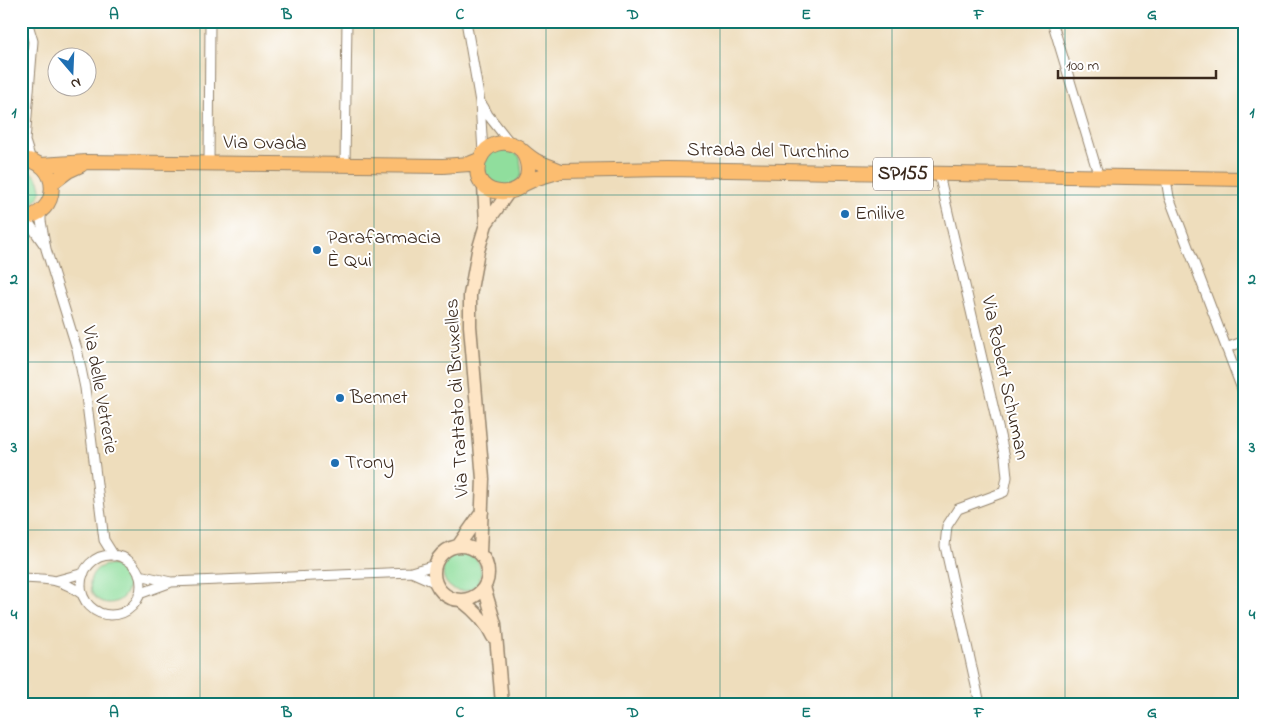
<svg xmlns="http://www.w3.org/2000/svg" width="1266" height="725" font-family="'Indie Flower',sans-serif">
<rect width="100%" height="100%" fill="#fff"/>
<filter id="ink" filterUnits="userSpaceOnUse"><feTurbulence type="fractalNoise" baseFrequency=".02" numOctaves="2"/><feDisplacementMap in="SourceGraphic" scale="10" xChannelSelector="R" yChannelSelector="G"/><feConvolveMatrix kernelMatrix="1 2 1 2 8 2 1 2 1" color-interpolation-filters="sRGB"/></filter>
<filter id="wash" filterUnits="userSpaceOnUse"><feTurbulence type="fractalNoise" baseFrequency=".0096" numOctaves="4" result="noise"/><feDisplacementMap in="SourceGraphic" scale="20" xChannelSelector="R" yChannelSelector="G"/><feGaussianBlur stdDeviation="1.12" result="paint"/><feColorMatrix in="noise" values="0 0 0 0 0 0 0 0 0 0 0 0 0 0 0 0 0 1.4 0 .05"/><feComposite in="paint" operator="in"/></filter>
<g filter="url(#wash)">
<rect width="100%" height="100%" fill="#eeddbc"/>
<path fill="#90de9d" stroke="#66845e" d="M511,149l9,8 2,18c-2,2 -5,7 -8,9 -16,10 -36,-7 -29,-24 1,-3 6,-7 8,-9z
M21,170c13,1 20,9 20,22 -4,9 -9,14 -20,15z
M443 572a19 19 0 1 1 38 0a19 19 0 1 1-38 0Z
M90 584a19 19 0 1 1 38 0a19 19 0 1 1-38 0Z"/>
</g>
<g filter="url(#ink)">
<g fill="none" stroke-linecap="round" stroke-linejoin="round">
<defs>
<path id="minor" d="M27,21l6,20 -8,100 6,19
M466,21l14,81 3,51
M1052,21l47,156
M483,106l5,9 23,29
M209,163l1,-142
M345,165l2,-144
M939,174l66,283 2,20 -3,15 -46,17 -11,17 -2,20 35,158
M1166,179l3,18 76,200
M41,211v10l5,28 31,100 8,39 19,152 10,16
M23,218l6,5 16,23
M1226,348l19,-7
M81 585a30 30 0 1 1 60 0a30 30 0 1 1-60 0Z
M411,572l25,11
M139,575l32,7 240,-10 24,-7
M21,578c26,1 39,0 61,16
M58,580l26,-7
M139,594l30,-11"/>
<path id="secondary" d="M484,185l2,39
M458,546l24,-34
M434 573a27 27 0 1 1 54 0a27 27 0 1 1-54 0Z
M480,553l3,-74 -13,-153v-31l8,-44 8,-27 22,-31
M484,587l11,37 7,80
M461,600c13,10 25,21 32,37"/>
<path id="primary" d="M524,154c23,51 -62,49 -44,5 6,-15 24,-21 38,-12 6,5 11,10 18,14 8,4 17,6 25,10
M21,159c41,1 41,57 0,59
M41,165l46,-3 356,4 26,-2 10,-4
M52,183l16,-12 13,-6
M522,185l15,-7 24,-7 107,-2 577,10"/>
</defs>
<use href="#minor" stroke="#94846d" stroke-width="11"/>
<use href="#secondary" stroke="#94846d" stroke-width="15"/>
<use href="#primary" stroke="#94846d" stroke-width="16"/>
<use href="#minor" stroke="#fff" stroke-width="9"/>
<use href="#secondary" stroke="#fee5c5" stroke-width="12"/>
<use href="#primary" stroke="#fcbd6f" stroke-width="14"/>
</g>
</g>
<path fill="none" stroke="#0f766e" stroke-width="1" stroke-opacity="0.55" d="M200,21v683M374,21v683M546,21v683M720,21v683M892,21v683M1065,21v683M21,195h1224M21,362h1224M21,530h1224"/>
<g fill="#1f6fb2" stroke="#fff" stroke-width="2">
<circle cx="845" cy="214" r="5"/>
<circle cx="317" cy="250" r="5"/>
<circle cx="340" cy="398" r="5"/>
<circle cx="335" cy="463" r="5"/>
</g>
<g text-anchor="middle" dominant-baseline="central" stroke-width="4" stroke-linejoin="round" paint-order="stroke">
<rect fill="#fff" stroke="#766a62" stroke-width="1" x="873" y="157.5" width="60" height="33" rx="4"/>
<g font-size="19" font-weight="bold" fill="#3b2a1e">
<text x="903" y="174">SP155</text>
</g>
<g font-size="20" fill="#3b2a1e" stroke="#fff">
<text transform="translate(265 144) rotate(1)">Via Ovada</text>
<text transform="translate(768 152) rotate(1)">Strada del Turchino</text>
<text transform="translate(1004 378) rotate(78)">Via Robert Schuman</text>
<text transform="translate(99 390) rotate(80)">Via delle Vetrerie</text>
<text transform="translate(458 398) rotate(-93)">Via Trattato di Bruxelles</text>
</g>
<g font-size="20" fill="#3b2a1e" stroke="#fff" text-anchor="start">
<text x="855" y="214">Enilive</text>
<text x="327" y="238">Parafarmacia<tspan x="327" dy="23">È Qui</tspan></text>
<text x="350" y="398">Bennet</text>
<text x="345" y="463">Trony</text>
</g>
</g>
<rect width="1266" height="725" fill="none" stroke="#fff" stroke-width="55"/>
<g transform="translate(72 72) rotate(161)"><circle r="24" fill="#ffffff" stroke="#b1aaa5"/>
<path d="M0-4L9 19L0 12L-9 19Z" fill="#1f6fb2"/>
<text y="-8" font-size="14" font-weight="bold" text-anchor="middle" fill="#3b2a1e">N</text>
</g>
<path d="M1058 70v8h158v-8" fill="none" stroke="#3b2a1e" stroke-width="2.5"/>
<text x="1066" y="70" font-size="15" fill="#3b2a1e" stroke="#ffffff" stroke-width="4" paint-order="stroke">100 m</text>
<rect x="28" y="28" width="1210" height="670" fill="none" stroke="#0f766e" stroke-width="2"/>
<g font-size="16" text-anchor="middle" font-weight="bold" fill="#0f766e">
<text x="114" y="19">A</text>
<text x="287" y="19">B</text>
<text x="460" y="19">C</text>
<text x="633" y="19">D</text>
<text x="806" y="19">E</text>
<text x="979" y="19">F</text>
<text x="1152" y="19">G</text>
<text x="14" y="117">1</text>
<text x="1252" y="117">1</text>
<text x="14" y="284">2</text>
<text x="1252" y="284">2</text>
<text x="14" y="452">3</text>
<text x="1252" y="452">3</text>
<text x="14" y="619">4</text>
<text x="1252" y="619">4</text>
<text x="114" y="717">A</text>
<text x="287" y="717">B</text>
<text x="460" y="717">C</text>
<text x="633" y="717">D</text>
<text x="806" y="717">E</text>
<text x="979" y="717">F</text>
<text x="1152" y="717">G</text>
</g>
</svg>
